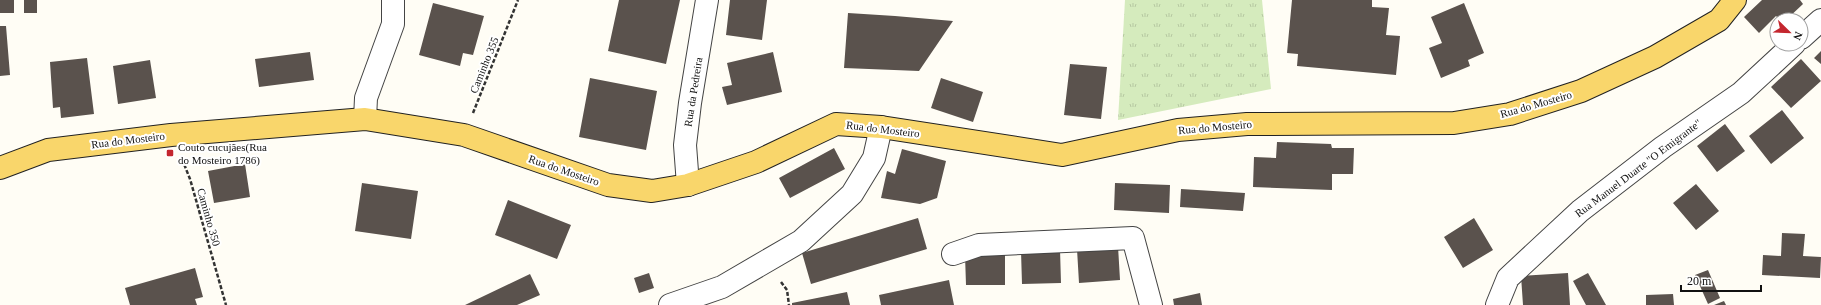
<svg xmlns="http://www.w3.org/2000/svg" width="1821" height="305" font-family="Georgia,serif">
<defs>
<pattern id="grass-tufts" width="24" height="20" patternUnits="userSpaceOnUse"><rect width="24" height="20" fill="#d5ebbd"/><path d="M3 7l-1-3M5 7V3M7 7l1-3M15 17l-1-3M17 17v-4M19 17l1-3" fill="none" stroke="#b6c8a1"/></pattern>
</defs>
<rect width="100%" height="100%" fill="#fffdf5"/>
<path fill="url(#grass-tufts)" d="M1125,0h137l9,89 -153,31z"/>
<path fill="#5a524d" d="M0,0h14v13h-14z
M24,0h13v13h-13z
M619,0h61l-14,64 -58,-13z
M730,0h37l-5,40 -36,-5z
M1292,0h80v7l17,1 -3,27 14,1 -4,39 -99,-9 1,-12 -11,-1z
M1762,0h38l3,4 -17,16h-6l-4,-4 -17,17 -15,-16z
M433,3l51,13 -11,39 -10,-2 -3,13 -41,-11z
M1464,3l20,50 -16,7 2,6 -29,12 -12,-30 13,-5 -11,-26z
M848,13l47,3 58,5 -34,50 -75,-3z
M0,26h6l4,49 -10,1z
M1821,51v13l-7,-6z
M310,52l4,28 -55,7 -4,-28z
M773,52l9,40 -55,13 -5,-18 10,-2 -5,-22z
M87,58l7,56 -33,4 -1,-11 -7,1 -3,-46z
M1801,59l20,22 -30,27 -20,-21z
M150,60l6,38 -38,6 -5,-38z
M1070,64l37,3 -6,52 -37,-4z
M590,78l67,13 -11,59 -67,-13z
M941,78l42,14 -10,30 -42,-14z
M1782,110l22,28 -33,26 -22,-28z
M1725,124l20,27 -28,21 -20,-26z
M1277,142l54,2 1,4h22l-1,26h-21v16l-79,-3 1,-30 22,1z
M834,148l11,21 -55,29 -11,-20z
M902,149l44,12 -9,37 -17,6 -39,-6 6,-27 8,3z
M245,164l5,33 -36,6 -6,-32z
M362,183l56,8 -7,48 -56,-8z
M1115,183l55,2 -1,28 -55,-3z
M1696,184l23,27 -23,19 -23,-27z
M1181,189l64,4 -2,18 -63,-4z
M508,200l63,25 -14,34 -62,-24z
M918,218l9,31 -116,35 -9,-31z
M1474,218l19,32 -30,18 -19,-31z
M1782,233l23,1 -2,22 18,1 -1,21 -58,-3 1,-20 18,1z
M1118,246l2,34 -41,3 -2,-34z
M1060,249l1,34 -39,1 -1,-33z
M1005,254v31h-39l-1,-30z
M195,268l8,29 -8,2 2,6h-67l-5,-17z
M1708,270l12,28 -12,6 -13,-29z
M649,273l5,15 -15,5 -5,-15z
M1568,273l2,32h-47l-2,-29z
M1588,273l18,32h-20l-13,-24z
M530,274l10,21 -23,10h-52z
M949,280l5,25h-73l-2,-10z
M847,292l3,13h-58v-2z
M1200,293l2,12h-28l-1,-6z
M1673,294l1,11h-28v-10z
M1724,301l2,4h-12z"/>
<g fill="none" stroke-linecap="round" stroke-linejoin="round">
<defs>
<path id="minor" d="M1801,38l20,-18
M365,119l1,-21 27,-74v-24
M688,185l-3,-40 5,-42 17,-103
M953,254l26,-9 154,-7 18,67
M670,305l52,-18 79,-46 51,-47 22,-36 7,-31
M1497,305l11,-27 72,-67 83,-64 78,-54 53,-49"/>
<path id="major" d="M0,168l48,-18 123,-15 194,-16 99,16 144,50 44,6 36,-6 68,-23 80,-38 45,3 181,28 116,-25 69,-6 207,-1 56,-9 71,-23 74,-34 64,-37 16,-20"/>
</defs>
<use href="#minor" stroke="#444" stroke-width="24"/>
<use href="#major" stroke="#222" stroke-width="24"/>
<path stroke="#333" stroke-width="2.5" stroke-dasharray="4 2" stroke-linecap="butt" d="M473,113l45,-113
M182,159l8,20 36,126
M781,282l6,8 2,15"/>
<use href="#minor" stroke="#fff" stroke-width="22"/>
<use href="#major" stroke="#f9d66b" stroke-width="22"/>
</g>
<rect fill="#c4262e" stroke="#fff" stroke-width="1.5" x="166" y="149" width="8" height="8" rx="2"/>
<g text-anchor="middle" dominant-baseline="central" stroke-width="4" stroke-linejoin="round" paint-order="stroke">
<g font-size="11" fill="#111" stroke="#fff">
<text transform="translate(484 65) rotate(-68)">Caminho 355</text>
<text transform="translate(693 92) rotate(-81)">Rua da Pedreira</text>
<text transform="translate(1536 104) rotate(-16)">Rua do Mosteiro</text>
<text transform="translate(1215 127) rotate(-5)">Rua do Mosteiro</text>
<text transform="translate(883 129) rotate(7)">Rua do Mosteiro</text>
<text transform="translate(128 140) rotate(-7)">Rua do Mosteiro</text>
<text transform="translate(1638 168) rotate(-37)">Rua Manuel Duarte "O Emigrante"</text>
<text transform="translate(564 170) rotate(19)">Rua do Mosteiro</text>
<text transform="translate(209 217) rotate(74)">Caminho 350</text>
</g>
<g font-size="11" fill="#111" stroke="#fff" text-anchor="start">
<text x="178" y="147">Couto cucujães(Rua<tspan x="178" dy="13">do Mosteiro 1786)</tspan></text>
</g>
</g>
<g transform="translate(1789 32) rotate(113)"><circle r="19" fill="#ffffff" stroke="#a0a0a0"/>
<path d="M0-3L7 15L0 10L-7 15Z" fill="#c4262e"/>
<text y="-6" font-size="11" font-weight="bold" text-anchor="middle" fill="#111111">N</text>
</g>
<path d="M1681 285v6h80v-6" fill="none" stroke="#111111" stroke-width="2"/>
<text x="1687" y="285" font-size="12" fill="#111111" stroke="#ffffff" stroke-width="3" paint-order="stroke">20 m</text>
</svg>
